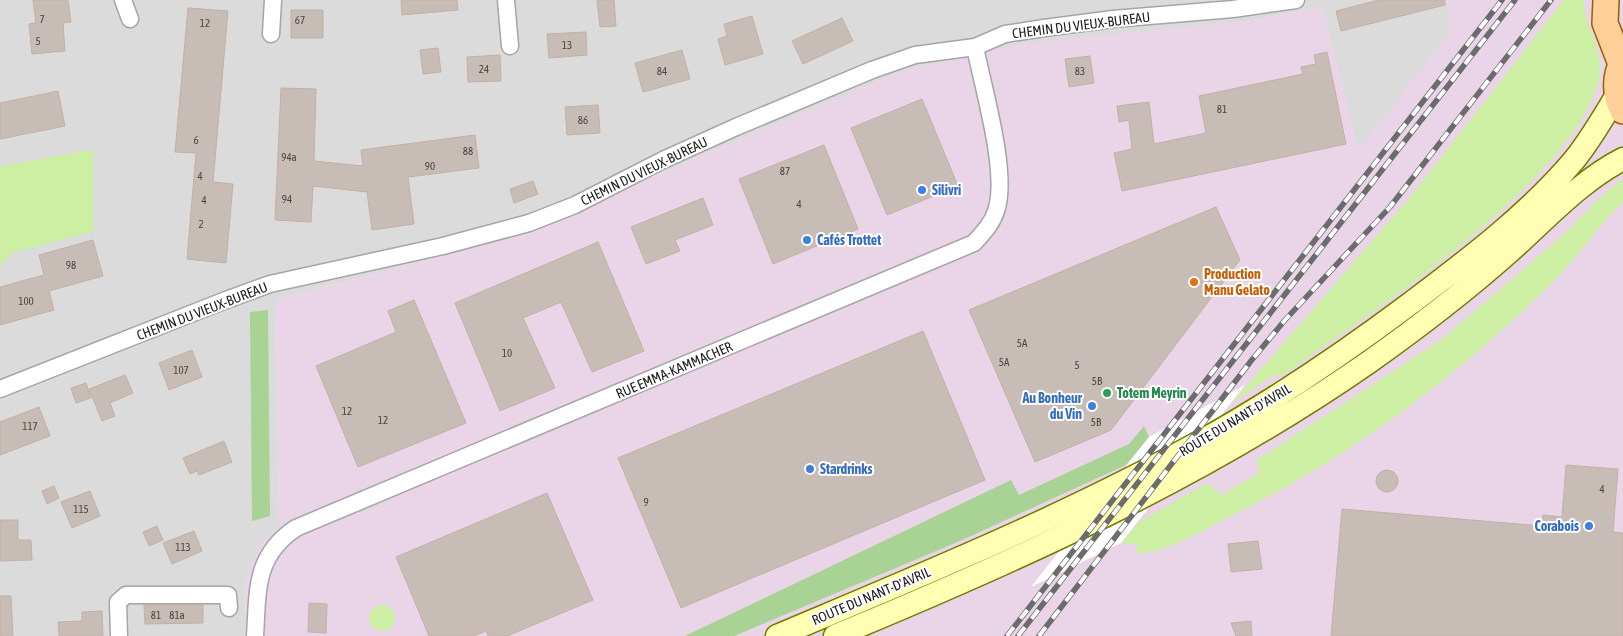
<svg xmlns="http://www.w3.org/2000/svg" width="1623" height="636" font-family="'Asap Condensed',sans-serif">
<rect width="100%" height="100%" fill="#f0ebe3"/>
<path fill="#dcdbdb" d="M0,0h1447l3,16 -2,20 -90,115 -36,-144 -69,13 -346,49 -405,171 -226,60 3,227 -15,13 -18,39 -1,57h-245z"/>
<path fill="#ead4e7" d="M1447,0h176v636h-1378l1,-57 4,-14 14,-25 15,-14 -3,-226 226,-60 405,-171 121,-26 225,-23 69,-13 36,143 90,-114 2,-20z"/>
<path fill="#ccefa4" d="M1564,0h20c-1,25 19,45 16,73 -13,99 -238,247 -319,303l-5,-2 -45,30 180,-208z
M93,150v81l-81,22 -12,13v-100z
M1623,179v23c-26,25 -46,57 -72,82 -96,95 -204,175 -324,234 -25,13 -64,37 -91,35l1,-9 -16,-1 18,-21 68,-39 15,12 37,-22 -2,-13 184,-120 119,-102 48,-48z
M369 618a13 13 0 1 1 26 0a13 13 0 1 1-26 0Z"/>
<path fill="#a9d394" d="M268,310l2,206 -18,5 -2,-209z
M1144,426l5,11 -23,28 -166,76 -226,95h-49l326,-156 8,15 110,-51z"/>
<path fill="#fff" d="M1245,385l-124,158 -90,44 118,-150z"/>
<path fill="#c8bdb6" stroke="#c3b0a4" d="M33,0h35l3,22 -8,1 2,28 -33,3 -3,-30 7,-1z
M401,0h56l1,10 -56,5z
M597,0h17l2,26 -16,1z
M1379,0h66v5l-104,26 -5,-20z
M188,8l40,3 -15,171 20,2 -7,79 -39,-4 9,-106 -21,-1z
M291,10h32v28h-32z
M752,16l11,38 -38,11 -7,-26 9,-3 -3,-12z
M842,18l11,23 -50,23 -11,-23z
M586,32l1,23 -38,3 -2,-24z
M438,48l3,24 -18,2 -3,-24z
M682,50l8,29 -47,13 -8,-29z
M1327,52l19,92 -224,47 -8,-38 18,-4 -3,-29 -10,2 -2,-16 32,-4 5,42 52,-11 -7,-37 104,-22 -2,-7 15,-3 -2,-9z
M500,55l1,26 -33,1 -1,-25z
M1090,56l4,27 -25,4 -4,-28z
M281,88l35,1 -2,72 49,5 -2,-16 114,-15 4,33 -71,9 6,47 -42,6 -5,-38 -54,-6 -2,36 -36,-2z
M58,91l7,35 -65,13v-36z
M922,99l36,87 -71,29 -36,-87z
M598,105l2,28 -33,2 -2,-28z
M824,145l34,84 -85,35 -34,-85z
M533,181l5,13 -24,9 -4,-14z
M703,198l10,27 -38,15 5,11 -34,13 -15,-37z
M1216,207l24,53 -129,170 -76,32 -66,-152z
M93,240l10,36 -54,15 5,19 -54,15v-38l44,-12 -5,-20z
M598,242l46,109 -52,21 -31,-70 -38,16 32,70 -55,23 -45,-108z
M414,300l52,123 -108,44 -42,-101 80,-34 -8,-21z
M923,331l62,149 -304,128 -63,-150z
M192,350l10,27 -33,13 -10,-27z
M125,375l8,18 -23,10 5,13 -13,5 -13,-32z
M86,383l5,15 -15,5 -5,-15z
M39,407l11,29 -50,19v-33z
M224,441l8,21 -33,13 -2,-4 -7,3 -7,-16z
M1566,465l52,4 -5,63 10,1v103h-292l11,-127 200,17 1,-11 19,2z
M1376 481a11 11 0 1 1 22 0a11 11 0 1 1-22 0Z
M54,486l5,12 -12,6 -5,-13z
M90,491l10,25 -28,12 -11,-26z
M547,493l46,107 -86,36h-19l-2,-5 -12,5h-45l-33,-79z
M0,520h18v20h13l1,20 -32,1z
M157,526l6,14 -14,6 -6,-14z
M194,531l8,20 -30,13 -9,-21z
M1258,541l4,28 -31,3 -3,-28z
M0,596h11l2,40h-13z
M309,603l18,1 -1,29 -18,-1z
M144,605h59v18l-58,1z
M102,611l1,25h-44l-1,-14 24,-1v-9z
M1251,621l1,15h-16l-5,-13z"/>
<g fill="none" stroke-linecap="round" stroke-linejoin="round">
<defs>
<path id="minor" d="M123,0l7,19
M506,0l4,46
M271,34l2,-34
M0,389l226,-89 44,-16 173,-38 86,-23 46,-18 88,-45 73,-33 136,-57 43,-15 60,-8 30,-13 39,-6 69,-9 120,-10 63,-9
M119,636l-1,-34 8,-7h102l1,13
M255,636c3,-45 -1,-80 41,-108l678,-285c9,-10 18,-19 22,-32 13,-37 -13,-123 -21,-164"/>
<path id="secondary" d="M777,636c142,-60 285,-118 421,-193 74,-41 145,-89 213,-140 57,-43 118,-89 164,-144 16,-20 29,-43 42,-64
M835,636c186,-77 369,-159 534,-274 48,-34 95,-70 139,-109 35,-31 73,-73 115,-94"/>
<path id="primary" d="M1606,0l-1,23 16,41
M1623,61c-9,16 -8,34 0,50"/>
</defs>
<use href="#minor" stroke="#a5a5a5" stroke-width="19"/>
<use href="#secondary" stroke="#727a00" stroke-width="25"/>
<use href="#primary" stroke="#985f00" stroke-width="28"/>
<use href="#minor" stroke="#fff" stroke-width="16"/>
<use href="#secondary" stroke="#feffb2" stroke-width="22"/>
<use href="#primary" stroke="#ffcf99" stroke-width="25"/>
<defs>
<path id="rail" d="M1007,636l495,-636
M1018,636l497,-636
M1039,636l212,-275 34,-41 105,-113 161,-207"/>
</defs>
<use href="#rail" stroke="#6c6c6c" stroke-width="5.5"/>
<use href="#rail" stroke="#fff" stroke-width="4" stroke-dasharray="11" stroke-linecap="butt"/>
</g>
<g fill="#3f7fe0" stroke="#fff" stroke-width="2">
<circle cx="922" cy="190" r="5"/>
<circle cx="807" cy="240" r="5"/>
<circle cx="1092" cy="406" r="5"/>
<circle cx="810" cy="469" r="5"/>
<circle cx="1589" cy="526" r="5"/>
</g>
<circle fill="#e8710a" stroke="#fff" stroke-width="2" cx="1194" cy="282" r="5"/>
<circle fill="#2e9e5b" stroke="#fff" stroke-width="2" cx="1107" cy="393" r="5"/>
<g text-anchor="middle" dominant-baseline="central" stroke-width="4" stroke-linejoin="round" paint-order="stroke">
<g font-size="11" fill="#484644">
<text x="42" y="19">7</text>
<text x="300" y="20">67</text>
<text x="205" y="23">12</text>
<text x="38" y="41">5</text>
<text x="567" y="45">13</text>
<text x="484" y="69">24</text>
<text x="662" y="71">84</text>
<text x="1080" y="71">83</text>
<text x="1222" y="109">81</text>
<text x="583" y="120">86</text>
<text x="196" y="140">6</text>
<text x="468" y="151">88</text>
<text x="289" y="157">94a</text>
<text x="430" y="166">90</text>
<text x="785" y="171">87</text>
<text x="200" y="176">4</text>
<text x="287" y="199">94</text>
<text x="204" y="200">4</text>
<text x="799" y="204">4</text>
<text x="201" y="224">2</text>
<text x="71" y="265">98</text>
<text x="26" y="301">100</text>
<text x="1022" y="343">5A</text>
<text x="507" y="353">10</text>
<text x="1004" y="362">5A</text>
<text x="1077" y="365">5</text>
<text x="181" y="370">107</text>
<text x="1097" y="381">5B</text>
<text x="347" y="411">12</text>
<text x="383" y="420">12</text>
<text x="1096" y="422">5B</text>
<text x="30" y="426">117</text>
<text x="1602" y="489">4</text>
<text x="646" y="502">9</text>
<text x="81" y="509">115</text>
<text x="183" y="547">113</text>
<text x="156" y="615">81</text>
<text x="177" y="615">81a</text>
</g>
<g font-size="14" fill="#1e1e1e" stroke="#fff">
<text transform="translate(1081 25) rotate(-7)">CHEMIN DU VIEUX-BUREAU</text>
<text transform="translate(644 171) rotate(-26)">CHEMIN DU VIEUX-BUREAU</text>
<text transform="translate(202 311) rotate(-21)">CHEMIN DU VIEUX-BUREAU</text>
<text transform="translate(674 370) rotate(-23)">RUE EMMA-KAMMACHER</text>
<text transform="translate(1235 420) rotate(-31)">ROUTE DU NANT-D'AVRIL</text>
<text transform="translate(871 596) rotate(-23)">ROUTE DU NANT-D'AVRIL</text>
</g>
<g font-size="14" font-weight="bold" fill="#366cbe" stroke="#fff" text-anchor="start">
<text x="932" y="190">Silivri</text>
<text x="817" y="240">Cafés Trottet</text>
<text x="1082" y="398" text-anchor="end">Au Bonheur<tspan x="1082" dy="16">du Vin</tspan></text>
<text x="820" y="469">Stardrinks</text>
<text x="1579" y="526" text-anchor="end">Corabois</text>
</g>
<g font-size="14" font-weight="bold" fill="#c56008" stroke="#fff" text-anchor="start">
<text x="1204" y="274">Production<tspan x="1204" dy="16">Manu Gelato</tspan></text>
</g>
<g font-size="14" font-weight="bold" fill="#27864d" stroke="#fff" text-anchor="start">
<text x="1117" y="393">Totem Meyrin</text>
</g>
</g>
</svg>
